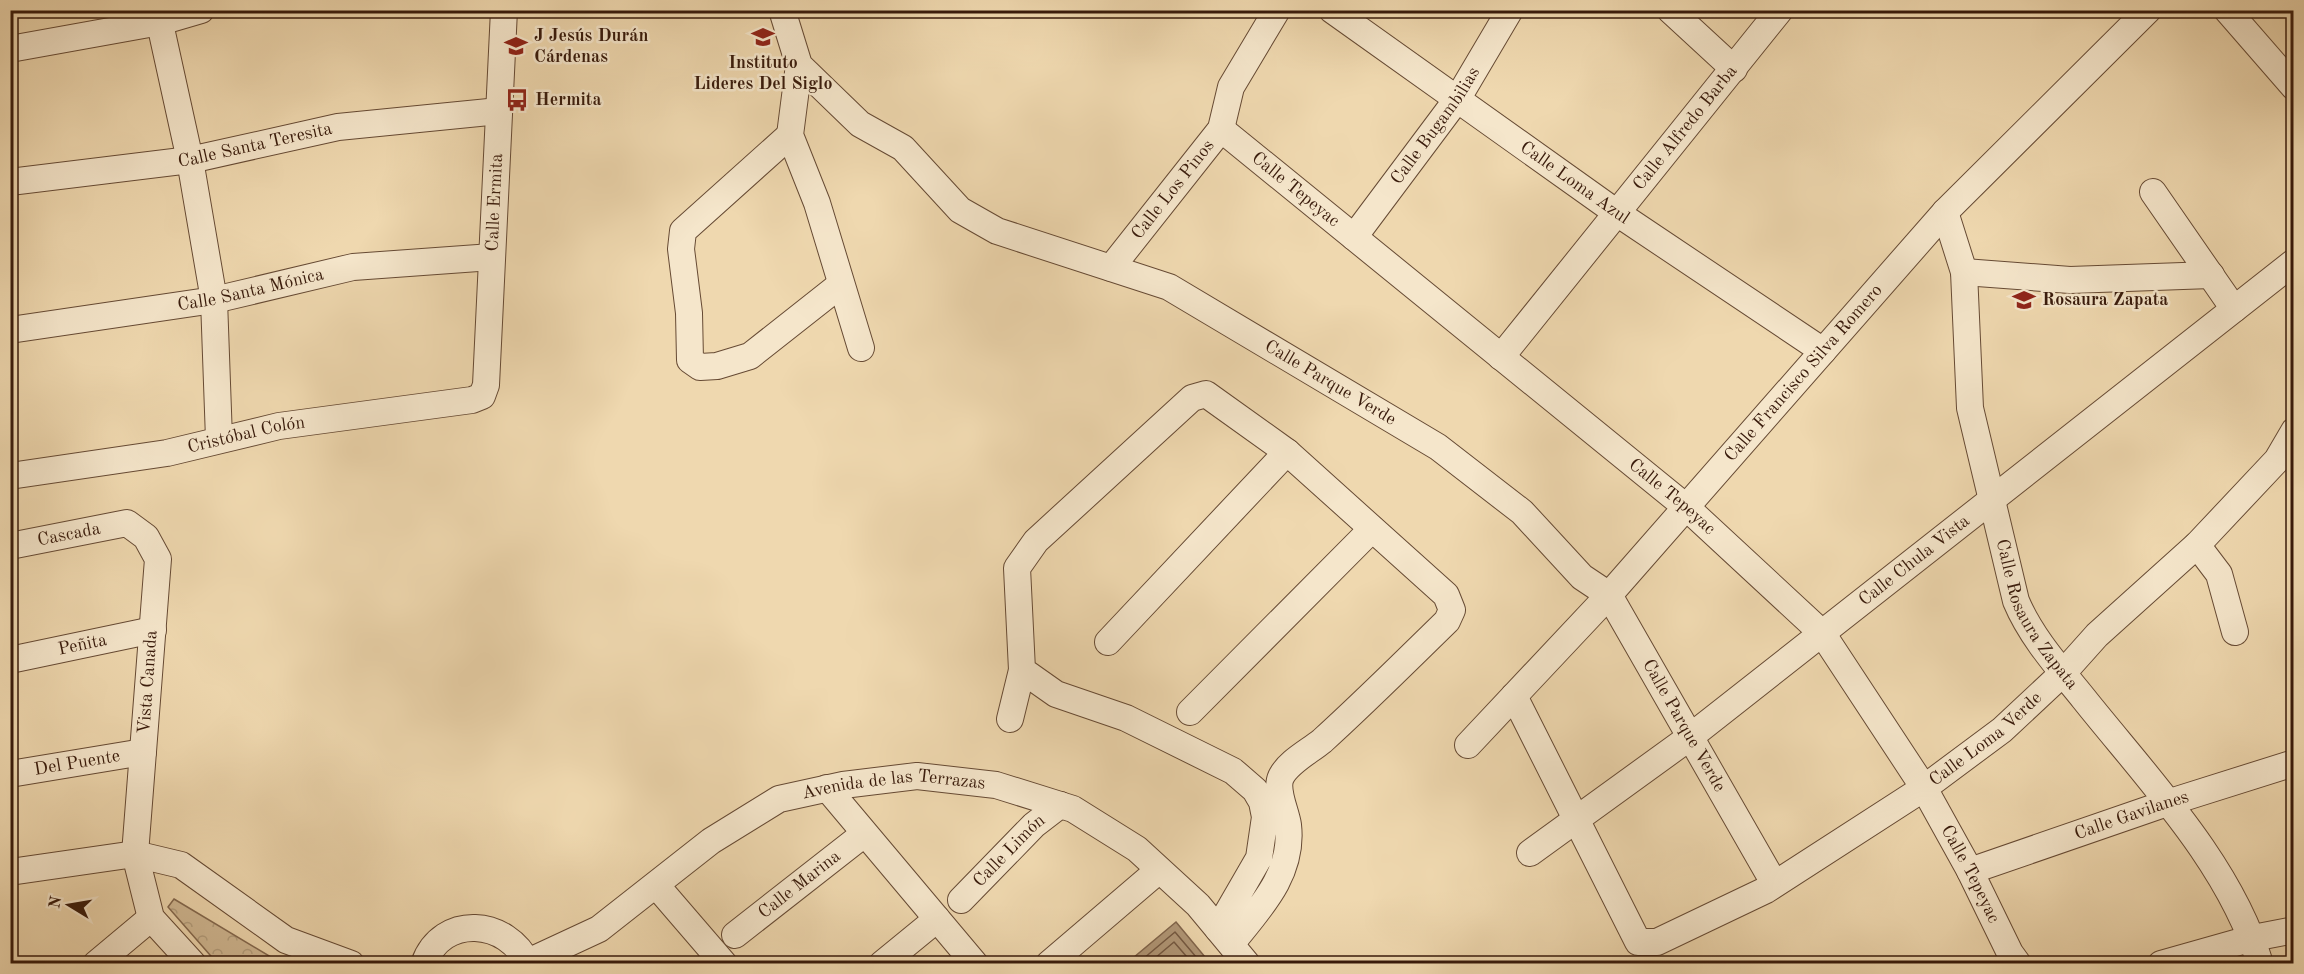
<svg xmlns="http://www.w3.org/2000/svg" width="2304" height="974" font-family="'Old Standard TT',serif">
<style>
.park{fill:url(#park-crowns);stroke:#84694f;stroke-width:1.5}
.water{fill:#b19777;stroke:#81654c;stroke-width:1.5}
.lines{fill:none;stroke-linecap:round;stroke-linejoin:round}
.shore{stroke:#745841;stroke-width:1.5}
.minor-casing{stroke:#664a34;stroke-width:28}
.minor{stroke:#f5e6cb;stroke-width:26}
.labels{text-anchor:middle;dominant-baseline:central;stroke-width:5;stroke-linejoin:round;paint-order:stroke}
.poi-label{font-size:18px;font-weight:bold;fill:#381a0b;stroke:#f5e6cb;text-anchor:start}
.street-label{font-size:18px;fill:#381a0b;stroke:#f5e6cb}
</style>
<defs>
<pattern id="park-crowns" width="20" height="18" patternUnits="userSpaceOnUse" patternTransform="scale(1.5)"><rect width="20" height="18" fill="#d0b893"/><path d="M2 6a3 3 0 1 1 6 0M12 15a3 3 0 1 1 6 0" fill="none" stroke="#b39e7d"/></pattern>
</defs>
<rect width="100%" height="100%" fill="#efd8af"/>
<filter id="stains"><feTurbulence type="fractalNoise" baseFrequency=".00333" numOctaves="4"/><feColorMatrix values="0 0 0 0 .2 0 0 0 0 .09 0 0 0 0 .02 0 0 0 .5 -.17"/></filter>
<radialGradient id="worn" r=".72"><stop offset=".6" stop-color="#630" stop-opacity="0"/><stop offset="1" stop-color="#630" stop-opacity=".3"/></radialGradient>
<path class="park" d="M174,899L281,963H217L168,907Z"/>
<path class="water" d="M1176,922L1210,963H1127Z"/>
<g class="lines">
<path class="shore" d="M1137,964L1175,932L1202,964
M1148,964L1174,942L1193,964"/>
<g class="minor-casing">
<g id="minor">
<path d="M157,10L190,160L214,300L219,439"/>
<path id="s1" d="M782,10L799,65L860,124L903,148L960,210L997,231L1169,287L1438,447L1522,512L1582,577L1609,595L1774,883"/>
<path id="s2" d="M1332,10L1617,213L1823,351"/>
<path d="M1670,10L1734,69"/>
<path d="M2227,10L2294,87"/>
<path d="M10,49L160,22L201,10"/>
<path d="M799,65L790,135L817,203L861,348"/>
<path id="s3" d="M1221,129L1686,507L1822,633L1924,788L1970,871L2010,953L2018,964"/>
<path d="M790,135L683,231L681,249L689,313L690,360L700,367L717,366L750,356L840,285"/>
<path id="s4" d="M10,182L190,160L338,127L499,111"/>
<path d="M2153,192L2234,309"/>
<path id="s5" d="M1945,212L1964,272L1970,408L2016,601C2031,637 2059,668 2084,699C2147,778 2231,865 2260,964"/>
<path id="s6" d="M1354,237L1458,98L1510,10"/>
<path id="s7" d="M1111,268L1221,129L1231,87L1277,10"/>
<path d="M1964,272L2070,280L2211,275"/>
<path id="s8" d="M10,330L214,300L353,267L492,257"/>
<path id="s9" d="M1501,357L1780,10"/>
<path id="s10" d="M10,476L167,453L279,426L472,400L482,396L486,385L504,10"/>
<path d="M2197,545L2219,574L2235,632"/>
<path id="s11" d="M10,546L127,523L146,537L158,559L135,854L151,918L193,964"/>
<path d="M1108,642L1287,452"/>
<path id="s12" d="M10,660L153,630"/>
<path id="s13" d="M1514,696L1638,942H1657L1766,890L1924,788L2002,730L2063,673L2097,635L2197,545L2277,460L2294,431"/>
<path d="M1190,712L1372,529"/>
<path d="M1010,719L1022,670"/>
<path id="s14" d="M1468,745L1609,595L1945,212L2148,10"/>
<path id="s15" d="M10,774L143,752"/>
<path d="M827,788L975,964"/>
<path id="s16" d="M1530,853L1690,737L2294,262"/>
<path id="s17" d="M1970,871L2167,803L2294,763"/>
<path d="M10,872L135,854L181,865L286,940L351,964"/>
<path d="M656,885L724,964"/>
<path id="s18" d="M961,900L1034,825L1060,805"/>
<path d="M1218,929L1259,858L1265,817L1262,802L1255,790L1233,771L1126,718L1056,694L1022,670L1017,568L1036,541L1192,398L1206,394L1287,452L1446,595L1452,610L1447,621C1406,661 1365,702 1322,741C1310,751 1288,762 1281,777C1275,790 1286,811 1288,825C1294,874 1259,909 1231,944"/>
<path id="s19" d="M735,935L864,834"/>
<path id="s20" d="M528,962L599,929L711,841L779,799L843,785L917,776L996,785L1073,809L1137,849L1198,905L1247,964"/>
<path d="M96,964L151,918"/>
<path d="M424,964C442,913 508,919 528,964"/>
<path d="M882,964L937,919"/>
<path d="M1049,964L1159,870"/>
<path d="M2161,964L2253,938L2294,930"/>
</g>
</g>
<use href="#minor" class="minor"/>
</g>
<defs>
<g id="university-bare" transform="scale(1.8)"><path d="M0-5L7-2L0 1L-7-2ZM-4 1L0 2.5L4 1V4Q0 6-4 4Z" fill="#8f2418" stroke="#f5e6cb" stroke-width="2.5" paint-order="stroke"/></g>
<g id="school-bare" transform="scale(1.8)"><path d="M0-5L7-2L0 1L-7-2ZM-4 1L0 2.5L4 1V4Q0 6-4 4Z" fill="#8f2418" stroke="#f5e6cb" stroke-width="2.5" paint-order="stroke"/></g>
<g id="bus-bare" transform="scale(1.8)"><path d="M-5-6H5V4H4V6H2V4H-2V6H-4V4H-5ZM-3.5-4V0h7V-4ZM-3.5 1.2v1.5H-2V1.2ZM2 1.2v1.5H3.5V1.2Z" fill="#8f2418" stroke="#f5e6cb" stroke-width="2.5" paint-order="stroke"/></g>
</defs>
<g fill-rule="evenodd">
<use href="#university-bare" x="763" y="37"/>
<use href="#school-bare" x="516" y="46"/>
<use href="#bus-bare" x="517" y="100"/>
<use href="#school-bare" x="2024" y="300"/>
</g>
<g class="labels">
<g class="poi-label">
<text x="534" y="36">J Jesús Durán<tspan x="534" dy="21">Cárdenas</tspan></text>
<text x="763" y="63" text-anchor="middle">Instituto<tspan x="763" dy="21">Lideres Del Siglo</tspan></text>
<text x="535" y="100">Hermita</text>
<text x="2042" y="300">Rosaura Zapata</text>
</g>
<g class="street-label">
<text stroke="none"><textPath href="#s6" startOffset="138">Calle Bugambilias</textPath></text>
<text stroke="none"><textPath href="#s9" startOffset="294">Calle Alfredo Barba</textPath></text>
<text stroke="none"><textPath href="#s4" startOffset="248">Calle Santa Teresita</textPath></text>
<text stroke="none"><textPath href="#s2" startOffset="298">Calle Loma Azul</textPath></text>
<text stroke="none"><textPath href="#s7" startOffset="100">Calle Los Pinos</textPath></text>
<text stroke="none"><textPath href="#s3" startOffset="96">Calle Tepeyac</textPath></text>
<text stroke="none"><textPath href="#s10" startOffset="674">Calle Ermita</textPath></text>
<text stroke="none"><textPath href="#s8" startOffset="244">Calle Santa Mónica</textPath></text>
<text stroke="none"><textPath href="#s14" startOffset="501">Calle Francisco Silva Romero</textPath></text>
<text stroke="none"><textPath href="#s1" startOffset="687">Calle Parque Verde</textPath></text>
<text stroke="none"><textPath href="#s10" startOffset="240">Cristóbal Colón</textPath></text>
<text stroke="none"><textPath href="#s3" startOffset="582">Calle Tepeyac</textPath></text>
<text stroke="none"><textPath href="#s11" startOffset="60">Cascada</textPath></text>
<text stroke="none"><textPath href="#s16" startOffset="483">Calle Chula Vista</textPath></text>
<text stroke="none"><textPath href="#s5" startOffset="418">Calle Rosaura Zapata</textPath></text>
<text stroke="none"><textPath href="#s12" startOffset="74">Peñita</textPath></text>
<text transform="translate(148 682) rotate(-86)">Vista Canada</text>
<text stroke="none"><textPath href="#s1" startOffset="1190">Calle Parque Verde</textPath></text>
<text stroke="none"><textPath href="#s13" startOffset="682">Calle Loma Verde</textPath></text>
<text stroke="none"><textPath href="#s15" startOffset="68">Del Puente</textPath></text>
<text stroke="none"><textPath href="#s20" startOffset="417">Avenida de las Terrazas</textPath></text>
<text stroke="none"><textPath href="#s17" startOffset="171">Calle Gavilanes</textPath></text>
<text stroke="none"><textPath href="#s18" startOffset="69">Calle Limón</textPath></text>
<text stroke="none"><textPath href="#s3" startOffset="1068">Calle Tepeyac</textPath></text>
<text stroke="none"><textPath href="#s19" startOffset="82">Calle Marina</textPath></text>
</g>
</g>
<rect width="2304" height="974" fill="none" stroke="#efd8af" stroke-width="36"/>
<rect x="12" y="12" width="2280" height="950" fill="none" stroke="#381a0b" stroke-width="3"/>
<rect x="18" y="18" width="2268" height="938" fill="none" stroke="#381a0b" stroke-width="1.5"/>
<g transform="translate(69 905) rotate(281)" stroke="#f5e6cb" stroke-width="4.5" paint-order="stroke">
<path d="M0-4.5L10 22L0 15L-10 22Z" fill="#381a0b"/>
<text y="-9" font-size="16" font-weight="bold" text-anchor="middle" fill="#381a0b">N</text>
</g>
<rect width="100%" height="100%" filter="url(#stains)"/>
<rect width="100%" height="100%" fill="url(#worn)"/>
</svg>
